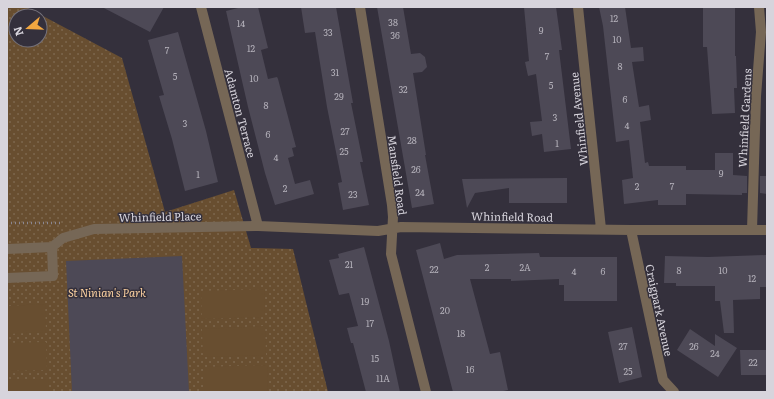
<svg xmlns="http://www.w3.org/2000/svg" width="774" height="399" font-family="Literata,serif">
<style>
.park{fill:url(#park-dots);fill-rule:evenodd}
.pitch{fill:#684e30}
.building{fill:#4d4956}
.lines{fill:none;stroke-linecap:round;stroke-linejoin:round}
.path{stroke:#8b8791;stroke-width:2.5;stroke-dasharray:1 3;stroke-linecap:butt}
.minor{stroke:#766756;stroke-width:10}
.labels{text-anchor:middle;dominant-baseline:central;stroke-width:3;stroke-linejoin:round;paint-order:stroke}
.number-label{font-size:9px;fill:#b4b1ba}
.street-label{font-size:11px;fill:#d7d4dc;stroke:#34303c}
.park-label{font-size:11px;font-style:italic;fill:#fcd1a0;stroke:#34303c}
</style>
<defs>
<pattern id="park-dots" width="8" height="8" patternUnits="userSpaceOnUse"><rect width="8" height="8" fill="#684e30"/><path d="M2 2h.1M6 6h.1" fill="none" stroke="#7d674d" stroke-width="1.8" stroke-linecap="round"/></pattern>
</defs>
<rect width="100%" height="100%" fill="#34303c"/>
<path class="park" d="M7,7H26L122,58L165,212L234,190L251,248L293,249L328,392H7ZM16,16H40V40H16Z"/>
<path class="pitch" d="M264,289L265,317L202,319L201,291Z
M45,304L46,332L7,334V306Z
M265,326L266,355L203,357L202,329Z
M46,342L47,370L7,371V343Z
M267,365L268,392H204V367Z
M48,379L49,392H7V380Z"/>
<path class="building" d="M102,7H164L150,32Z
M242,7H258L268,48L261,50L268,79L277,77L278,79L296,147L292,148L294,156L288,158L295,184L310,180L314,194L275,205L265,173L248,107L226,11Z
M301,7H336L353,103H351L363,162H360L369,205L343,210L338,183L342,182L327,107L315,32L305,33Z
M377,7H403L411,54L420,53L425,57L427,67L422,72L413,73L426,155H425L434,204L412,208Z
M524,7H556L562,50H559L571,149L544,152L542,134L532,136L530,122L542,121L536,74L528,76L525,62L529,61Z
M599,7H625L631,48L643,47L644,61L632,62L639,107L649,105L650,113L651,120L640,122L645,163L648,162L649,166H686V170H715V153H733V175L747,176V193H742V195L686,194V205H658V200L624,204L622,180L633,178L629,140L616,142L603,26Z
M703,7H735V56H736L737,88H734L735,113L712,114L707,47H703Z
M178,32L206,131L218,182L185,191L172,139L159,96L164,95L148,40Z
M760,176H767V194L760,193Z
M567,178V203H509V188L475,193L467,208L462,179Z
M440,243L444,259L457,255L539,253L540,257H617V301H564V285H559V279L511,281V279H470L490,354L500,352L508,390L499,392H453L416,250Z
M364,247L389,341L400,392H366L353,343H351L347,328L358,326L349,293L339,295L329,260L339,258L338,254Z
M766,255L767,287H760V299L733,300L734,333H724L720,301H715V286H676V283H664L665,256L708,257Z
M182,256L189,392H72L66,261Z
M632,327L642,377L619,383L608,332Z
M690,329L715,346V334L737,348L718,377L677,350Z
M740,350H767V375H741Z"/>
<g class="lines">
<path class="path" d="M7,223H62"/>
<path class="minor" d="M201,7L258,226
M360,7L392,205L393,217L391,254L426,392
M578,7L601,229
M631,230L663,380L674,392
M752,230L756,96L761,32L759,7
M52,247L63,238L94,229L258,226L378,231L401,227L631,230H767
M7,249L52,247L53,276L7,278"/>
</g>
<g class="labels">
<g class="number-label">
<text x="614" y="18">12</text>
<text x="393" y="22">38</text>
<text x="241" y="23">14</text>
<text x="541" y="30">9</text>
<text x="328" y="32">33</text>
<text x="395" y="35">36</text>
<text x="617" y="39">10</text>
<text x="251" y="48">12</text>
<text x="167" y="50">7</text>
<text x="547" y="56">7</text>
<text x="620" y="66">8</text>
<text x="335" y="72">31</text>
<text x="175" y="76">5</text>
<text x="254" y="78">10</text>
<text x="551" y="85">5</text>
<text x="403" y="89">32</text>
<text x="339" y="96">29</text>
<text x="625" y="99">6</text>
<text x="266" y="105">8</text>
<text x="555" y="117">3</text>
<text x="185" y="123">3</text>
<text x="627" y="125">4</text>
<text x="345" y="131">27</text>
<text x="268" y="134">6</text>
<text x="412" y="140">28</text>
<text x="557" y="143">1</text>
<text x="344" y="151">25</text>
<text x="276" y="157">4</text>
<text x="416" y="169">26</text>
<text x="721" y="173">9</text>
<text x="198" y="174">1</text>
<text x="637" y="186">2</text>
<text x="672" y="186">7</text>
<text x="285" y="188">2</text>
<text x="420" y="192">24</text>
<text x="353" y="194">23</text>
<text x="349" y="264">21</text>
<text x="487" y="267">2</text>
<text x="525" y="267">2A</text>
<text x="434" y="269">22</text>
<text x="679" y="270">8</text>
<text x="723" y="270">10</text>
<text x="574" y="271">4</text>
<text x="603" y="271">6</text>
<text x="752" y="278">12</text>
<text x="365" y="301">19</text>
<text x="445" y="310">20</text>
<text x="370" y="323">17</text>
<text x="461" y="333">18</text>
<text x="623" y="346">27</text>
<text x="694" y="346">26</text>
<text x="715" y="353">24</text>
<text x="375" y="358">15</text>
<text x="753" y="362">22</text>
<text x="470" y="369">16</text>
<text x="628" y="371">25</text>
<text x="383" y="378">11A</text>
</g>
<g class="street-label">
<text transform="translate(241 113) rotate(75)">Adamton Terrace</text>
<text transform="translate(744 118) rotate(-87)">Whinfield Gardens</text>
<text transform="translate(578 119) rotate(-96)">Whinfield Avenue</text>
<text transform="translate(398 175) rotate(82)">Mansfield Road</text>
<text transform="translate(160 216) rotate(-1)">Whinfield Place</text>
<text transform="translate(512 216) rotate(1)">Whinfield Road</text>
<text transform="translate(660 310) rotate(78)">Craigpark Avenue</text>
</g>
<g class="park-label">
<text x="107" y="292">St Ninian's Park</text>
</g>
</g>
<rect width="774" height="399" fill="none" stroke="#d7d4dc" stroke-width="16"/>
<g transform="translate(28 28) rotate(251)"><circle r="19" fill="#34303c" stroke="#75727c"/>
<path d="M0-3L7 15L0 10L-7 15Z" fill="#f1a640"/>
<text y="-6" font-size="11" font-weight="bold" text-anchor="middle" fill="#d7d4dc">N</text>
</g>
</svg>
